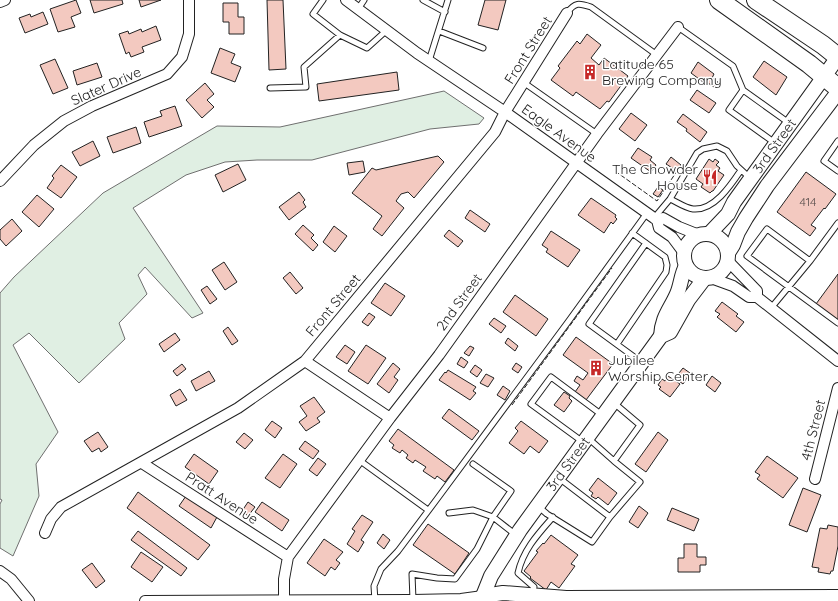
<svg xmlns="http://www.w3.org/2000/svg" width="838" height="601" font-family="Quicksand,sans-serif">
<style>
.green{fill:#e0efe3;stroke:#6f6f6f}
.building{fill:#f3c9c0;stroke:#222}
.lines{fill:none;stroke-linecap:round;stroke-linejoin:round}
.lane-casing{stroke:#222;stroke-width:7}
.street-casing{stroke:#222;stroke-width:12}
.secondary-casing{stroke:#222;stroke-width:16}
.highway-casing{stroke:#222;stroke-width:20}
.lane{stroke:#fff;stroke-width:5}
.street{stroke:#fff;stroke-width:10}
.secondary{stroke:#fff;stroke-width:14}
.highway{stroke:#fff;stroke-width:18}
.fence{stroke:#222;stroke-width:1;stroke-dasharray:5 2;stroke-linecap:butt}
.labels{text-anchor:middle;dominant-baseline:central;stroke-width:3;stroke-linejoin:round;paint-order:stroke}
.number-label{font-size:12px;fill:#564c4a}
.street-label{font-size:14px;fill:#222;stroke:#fff}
.poi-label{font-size:14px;fill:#222;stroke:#fff;text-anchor:start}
</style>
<rect width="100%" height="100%" fill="#fff"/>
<path class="green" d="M444,91L484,118L479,124L430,129L312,160H257L225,162L186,175L133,208L203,313L192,318L145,267L138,275L147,294L119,323L125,339L79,383L29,333L13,345L58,432L36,464L39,496L13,556L0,548V504L2,500L0,499V293L14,277L103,193L217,126L280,127Z"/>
<path class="building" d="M76,0L81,13L71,17L75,27L58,32L50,9Z
M90,0H122L123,4L94,13Z
M139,0H161L141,7Z
M267,0H283L286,69L269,70Z
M485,0H506L498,30L478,25Z
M223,3H238V17H244V34H229V22H223Z
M43,12L48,24L25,33L19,18L30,14L31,17Z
M156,26L161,40L142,47L144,52L131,57L129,52L126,54L119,34L128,31L129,34L141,29L142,32Z
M587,34L601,45L591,58L599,65L604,58L628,76L609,102L607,101L600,109L576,92L573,96L551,80L560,68L558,66L577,41L580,44Z
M220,48L235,54L231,63L241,67L235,82L211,73Z
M55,59L68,88L53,94L40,65Z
M764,61L787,77L776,95L753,77Z
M698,62L714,74L712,78L718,82L714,87L708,83L707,85L691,73Z
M97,63L102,77L77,85L73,71Z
M397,72L399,90L319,101L317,84Z
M205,83L214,94L207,100L214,107L202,118L186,100Z
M697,90L716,103L709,113L690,100Z
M175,106L182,126L149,137L144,122L162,116L160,111Z
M631,113L647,125L635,141L619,129Z
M683,114L707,132L700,142L686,131L687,129L677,122Z
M136,127L141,143L113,153L107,137Z
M93,141L100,156L80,166L72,152Z
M638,148L652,157L650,160L656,165L651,172L631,158Z
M438,156L444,162L414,198L408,192L401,194L396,201L404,208L382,236L373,229L382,216L352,193L372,168L376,170Z
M671,157L681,165L677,171L666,164Z
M709,159L713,162L715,159L719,162L716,165L720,168L718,171L724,175L713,191H712L710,193L701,187L703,184L696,179Z
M363,161L365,172L349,175L347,163Z
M238,164L246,180L223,192L215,175Z
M61,165L77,177L61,198L47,188L54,178L52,176Z
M806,172L836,194L825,209L824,208L811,225L816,228L810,236L777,212Z
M658,187L663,190L658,197L653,194Z
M299,192L305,200L303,202L306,207L289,220L279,207Z
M37,195L54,209L39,227L22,212Z
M591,198L616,215L615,217L617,219L613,224L611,222L604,233L578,215Z
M470,210L490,224L485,232L465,218Z
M12,219L22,231L6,246L0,239V230Z
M303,225L314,235L311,238L318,245L313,251L295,234Z
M334,226L347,236L335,252L323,242Z
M449,230L463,241L458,247L444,236Z
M551,231L580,250L568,267L546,252L548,249L542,245Z
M224,262L237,282L225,290L212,270Z
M290,272L303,288L296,294L283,278Z
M838,274V320L816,304Z
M385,283L405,296L391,316L371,303Z
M207,286L217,299L210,304L201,290Z
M515,295L548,319L536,336L503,312Z
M722,302L738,314L736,316L744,322L736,332L717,317L720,314L715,311Z
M369,313L375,317L368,326L362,322Z
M494,318L506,326L501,333L489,324Z
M228,327L238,341L232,345L223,331Z
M175,333L180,340L164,352L159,344Z
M576,337L613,364L586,400L575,392L580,385L574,381L577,376L583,380L588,373L563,355Z
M508,338L518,346L515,351L505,343Z
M345,345L355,352L347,364L336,357Z
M366,345L386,358L368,384L348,371Z
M470,346L474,348L469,356L464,353Z
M461,357L468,362L464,368L457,364Z
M393,363L400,369L394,377L398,380L389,393L377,384Z
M516,363L522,367L518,373L512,369Z
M182,364L186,369L177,376L173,371Z
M475,365L482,370L477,377L470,372Z
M683,368L690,373L683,384L675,378Z
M448,370L476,387L473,391L476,393L470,400L439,380L445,372L446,373Z
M209,371L215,381L196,391L191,381Z
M486,374L494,378L488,387L480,383Z
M668,376L680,384L670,397L659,389L661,387L658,385L662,379L665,381Z
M712,376L721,383L715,392L706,385Z
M503,386L510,391L505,400L497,395Z
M180,389L187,400L176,406L170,395Z
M564,392L570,396L569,398L572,401L564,412L554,405Z
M314,397L325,412L317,418L320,422L306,431L299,422L307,416L300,406Z
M449,409L479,431L472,440L442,418Z
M272,421L282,428L275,438L265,430Z
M521,421L548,441L539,453L530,446L524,454L509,443L518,431L515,428Z
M398,429L454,470L445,482L437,476L435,479L423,471L426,467L415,460L413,463L406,458L408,455L402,450L400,453L392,448L394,445L389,441Z
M98,432L108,447L101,452L99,448L92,452L84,441Z
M658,432L668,440L646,472L635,464Z
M244,433L253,440L245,449L236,442Z
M305,441L319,451L313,459L299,449Z
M194,454L218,471L209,484L185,467Z
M283,454L297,464L280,488L265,478Z
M767,456L798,478L783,498L757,479L760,475L755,472Z
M318,458L326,464L317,476L309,470Z
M598,478L617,493L608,505L598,497L596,499L591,496L593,493L589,490Z
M803,488L821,495L807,532L789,525Z
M138,492L210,545L198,560L127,508Z
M186,496L217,517L211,528L179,506Z
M248,502L255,507L248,516L242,511Z
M262,502L289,520L282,531L255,512Z
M639,506L648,513L638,528L629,522Z
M672,508L699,519L694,531L667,520Z
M362,515L373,522L361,540L364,542L358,552L347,544L355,531L352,529Z
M428,524L469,553L455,574L413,545Z
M828,525L838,527V546L833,571H831L830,574L818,572L819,568L812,567L820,528L827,529Z
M138,531L187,568L181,576L131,540Z
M383,534L390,540L384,549L377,543Z
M551,535L578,555L571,564L575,566L559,588L551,582L546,590L530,578L531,577L524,571L538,552L536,551L543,543L544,544Z
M324,539L343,552L336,560L340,563L335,570L331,567L325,576L307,563Z
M684,544H697V557H706V565H700V572H678V558H684Z
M141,552L163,567L152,582L131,567Z
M92,563L105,581L96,588L82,570Z"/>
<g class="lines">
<g class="lane-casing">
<path id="lane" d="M323,0L313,14L340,35L367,48L387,30
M423,0L445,12
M358,9L364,0
M567,13C575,2 579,3 591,7L657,55
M678,27L733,66L743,90L789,123
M439,31L483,48
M429,61L448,0
M523,82L597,134
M270,88L306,87L304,67L340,35
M743,90L729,110L775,143
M838,141L824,161L838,171
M670,199C677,202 685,208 693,209C714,211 731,185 741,170
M654,218L670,199L697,153L703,149L717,146L727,151L737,166L750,178
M838,223L810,261L767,229L747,256L838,323
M771,308L810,261
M617,344L666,272L667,265L665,257L632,233
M641,362L589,324L646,243
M588,438L614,461
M583,442L531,404L551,377L602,415
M359,460L428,510
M539,507L547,514L592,542L610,517L559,478
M449,513L473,510L493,517L516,535
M610,517L640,482L614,461L640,425L614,403
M532,594L534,587L518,573C523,550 538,534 553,517
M413,600L412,574L437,578L455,579L477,549L493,517L511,491L473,464
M375,601L374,586L381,569L398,551L437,499L568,322L647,213"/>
</g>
<g class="street-casing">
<path id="street" d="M346,0L417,53L505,112L654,218L657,220L659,228L672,237L684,253
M0,2L5,0
M0,181L34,145L64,121L92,106L167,74L182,57L189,34V0
M657,220L663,218L679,227L699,235
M728,261L757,291V297
M711,278L733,286L749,297H757L838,361
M305,361L390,418
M142,463L288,557
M815,479L838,388
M45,533L51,519L61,507L238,408L305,361L495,132L505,112L567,13
M0,571L11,579L29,601
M145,601L413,600L461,599L483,596
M284,601V579L288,557L390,418L439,355L597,134L678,27"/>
</g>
<g class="secondary-casing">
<g id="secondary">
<circle cx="706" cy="256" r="22"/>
<path id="s1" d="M709,234L728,214L734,202L838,57"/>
<path d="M728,253L733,245L738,232L746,218L767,186L838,92"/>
<path d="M661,336C662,317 670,310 677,294C681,285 681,275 686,266"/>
<path d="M483,596L503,593L566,598L838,597"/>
<path id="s2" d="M481,601L491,576L520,530L661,336L670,332L688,300L704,279"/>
</g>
</g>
<g class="highway-casing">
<path id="highway" d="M719,0L809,64L838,88
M756,0L823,45L838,57"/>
</g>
<use href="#lane" class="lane"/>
<use href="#street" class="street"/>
<use href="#secondary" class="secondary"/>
<use href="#highway" class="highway"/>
<path class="fence" d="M615,171L657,201L677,171
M512,405L612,268"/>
</g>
<defs>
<g id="building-bare" transform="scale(1.2)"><path d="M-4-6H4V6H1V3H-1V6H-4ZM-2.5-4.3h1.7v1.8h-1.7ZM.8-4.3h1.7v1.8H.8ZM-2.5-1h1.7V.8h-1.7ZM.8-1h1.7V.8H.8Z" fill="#c62828" stroke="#fff" stroke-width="2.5" paint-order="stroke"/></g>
<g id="restaurant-bare" transform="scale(1.2)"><path d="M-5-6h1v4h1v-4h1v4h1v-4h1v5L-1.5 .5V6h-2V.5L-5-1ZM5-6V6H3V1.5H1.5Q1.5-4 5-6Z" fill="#c62828" stroke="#fff" stroke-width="2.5" paint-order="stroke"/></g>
</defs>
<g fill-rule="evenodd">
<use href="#building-bare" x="590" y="72"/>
<use href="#restaurant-bare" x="710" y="177"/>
<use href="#building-bare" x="596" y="368"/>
</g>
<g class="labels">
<g class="number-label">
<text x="808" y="201">414</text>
</g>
<g class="street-label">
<text transform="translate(528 50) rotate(-58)">Front Street</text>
<text transform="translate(106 86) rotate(-24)">Slater Drive</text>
<text transform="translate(559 133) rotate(36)">Eagle Avenue</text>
<text stroke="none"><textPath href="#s1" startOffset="110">3rd Street</textPath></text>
<text transform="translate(459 302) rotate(-54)">2nd Street</text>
<text transform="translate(333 305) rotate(-50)">Front Street</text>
<text transform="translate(813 430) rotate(-76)">4th Street</text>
<text stroke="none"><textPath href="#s2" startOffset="163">3rd Street</textPath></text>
<text transform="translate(222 498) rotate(33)">Pratt Avenue</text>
</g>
<g class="poi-label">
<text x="602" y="64">Latitude 65<tspan x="602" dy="16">Brewing Company</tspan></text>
<text x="698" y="169" text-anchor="end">The Chowder<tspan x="698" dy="16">House</tspan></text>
<text x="608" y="360">Jubilee<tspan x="608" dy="16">Worship Center</tspan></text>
</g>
</g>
</svg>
